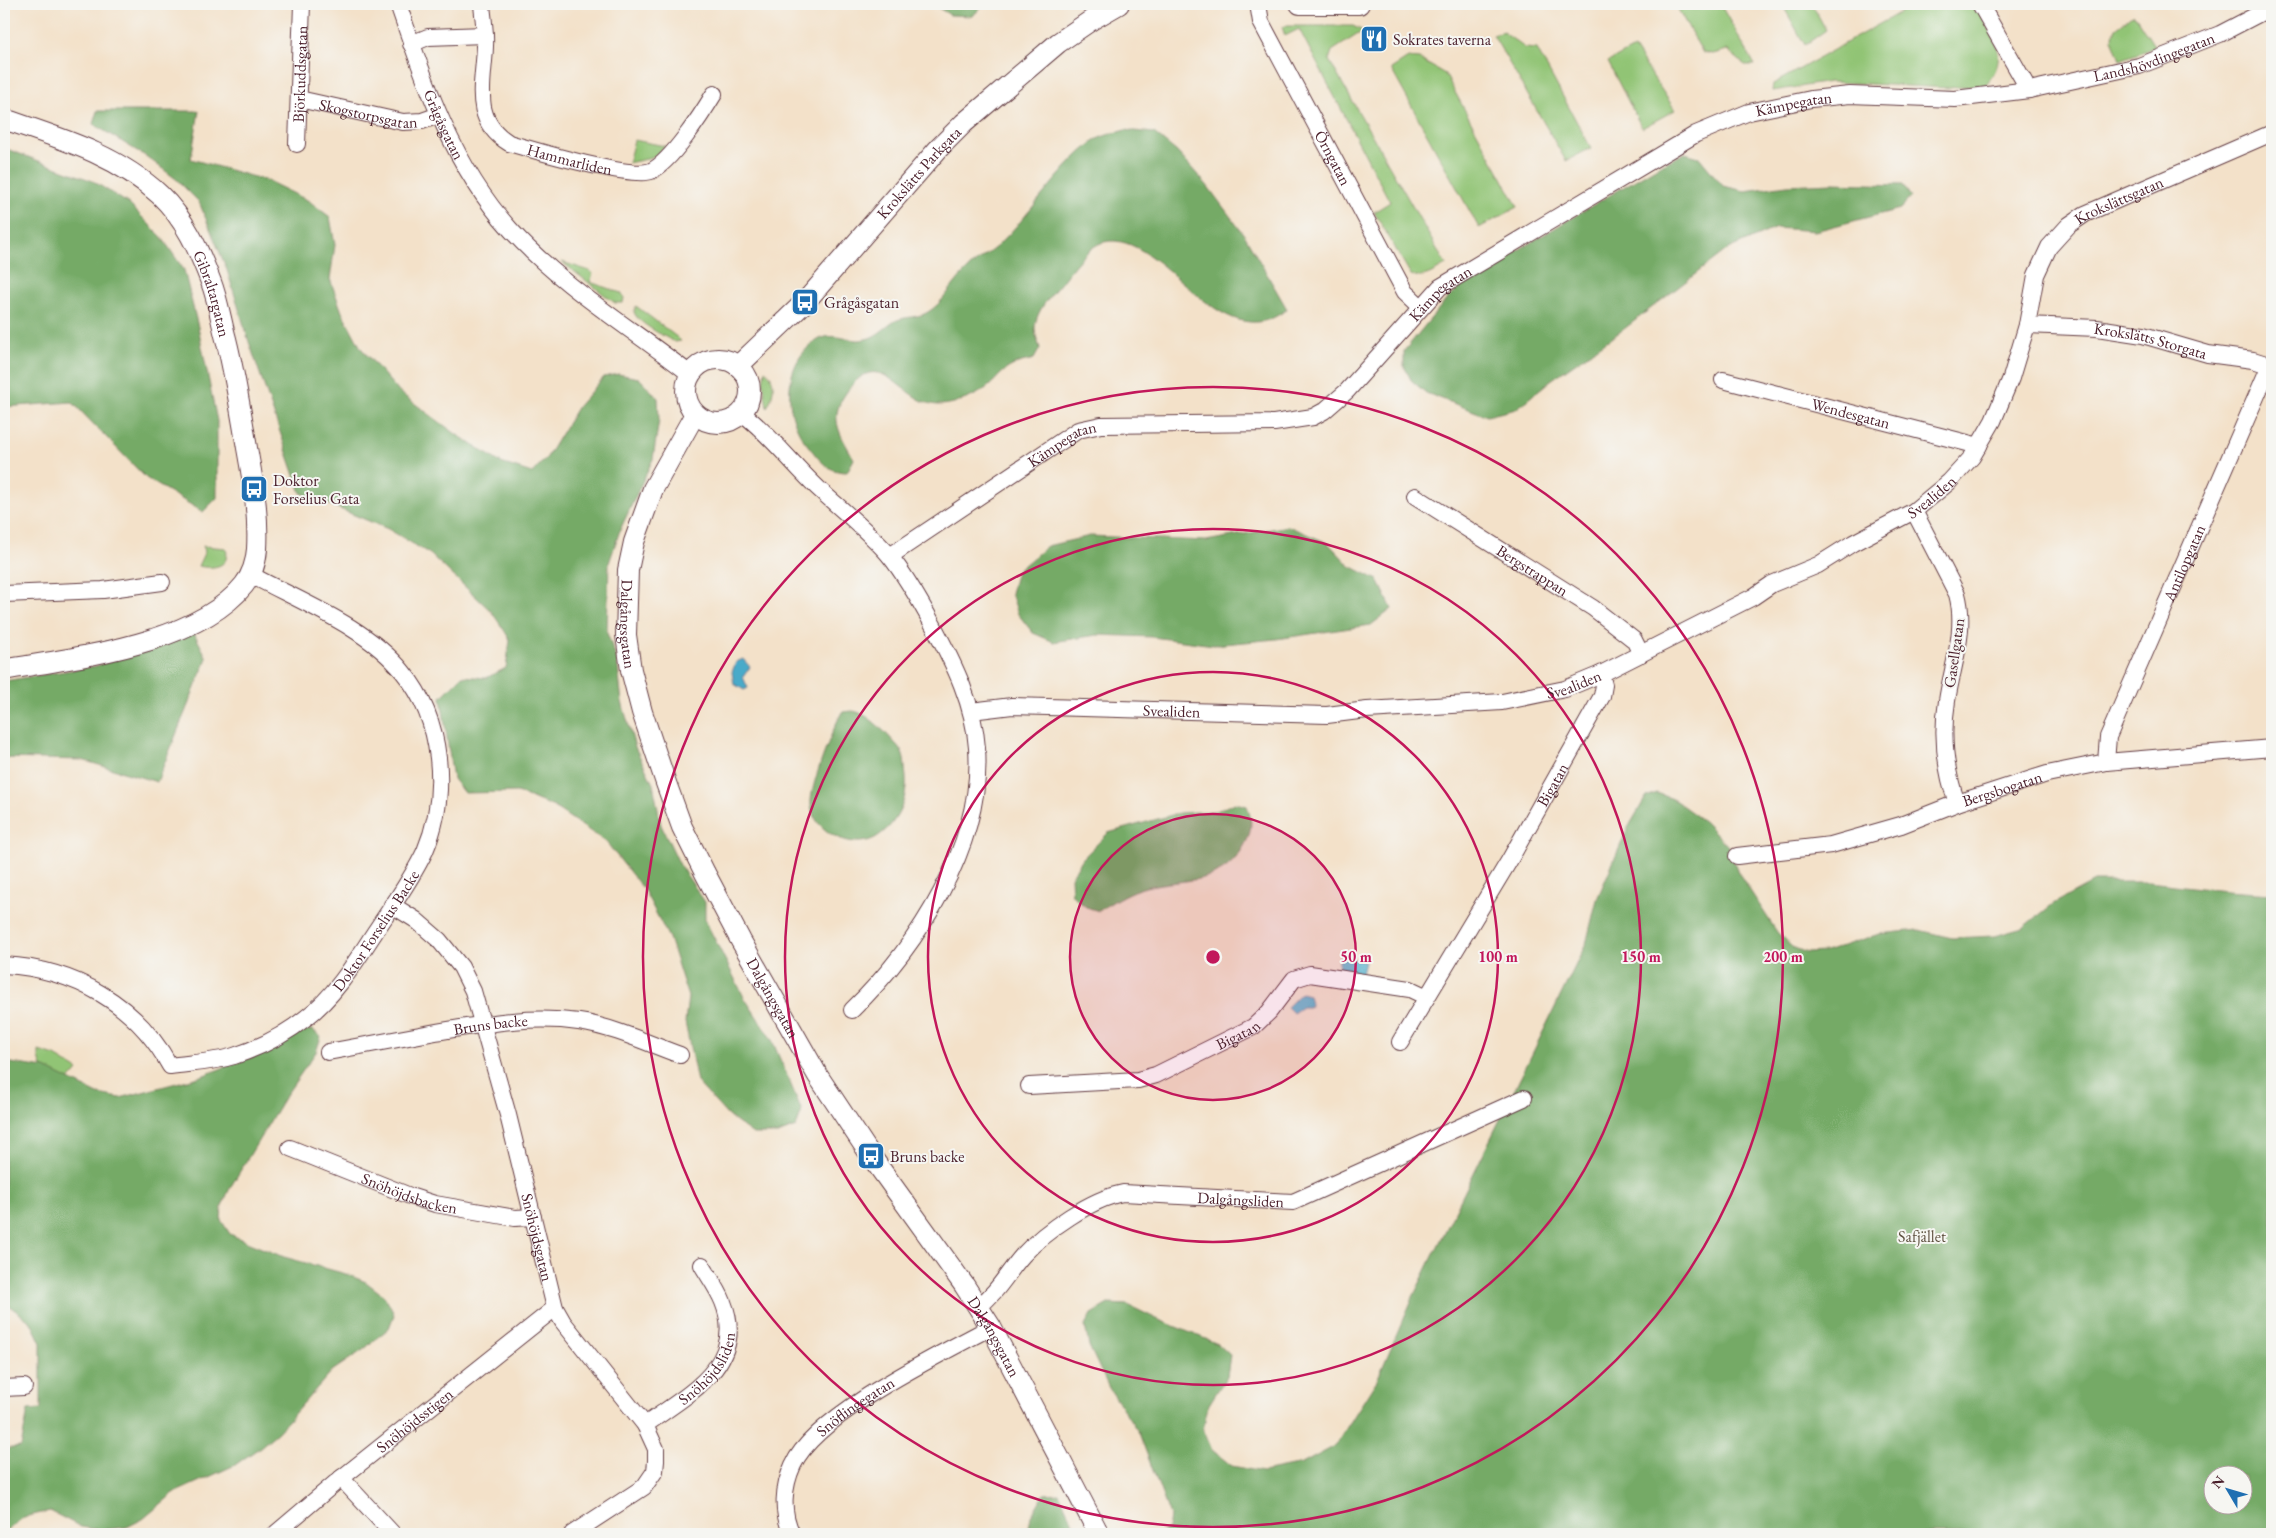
<svg xmlns="http://www.w3.org/2000/svg" width="2276" height="1538" font-family="'EB Garamond',serif">
<style>
.green{fill:#91c474;stroke:#6e7250}
.forest{fill:#74aa66;stroke:#5f6448;fill-rule:evenodd}
.water{fill:#4aaac9;stroke:#4a647a}
.lines{fill:none;stroke-linecap:round;stroke-linejoin:round}
.minor-casing{stroke:#633c43;stroke-width:18}
.tertiary-casing{stroke:#633c43;stroke-width:22}
.minor{stroke:#fff;stroke-width:16}
.tertiary{stroke:#fff;stroke-width:20}
.ring{fill:none;stroke:#c2185b;stroke-width:2.5}
.labels{text-anchor:middle;dominant-baseline:central;stroke-width:4;stroke-linejoin:round;paint-order:stroke}
.poi-label{font-size:16px;fill:#4a1f2b;stroke:#f6f6f2;text-anchor:start}
.street-label{font-size:16px;fill:#4a1f2b;stroke:#f6f6f2}
.park-label{font-size:16px;fill:#5f5141;stroke:#f6f6f2}
.centre{fill:#c2185b;stroke:#f6f6f2;stroke-width:2.5}
.ring-label{font-size:15px;text-anchor:middle;font-weight:bold;fill:#c2185b;stroke:#f6f6f2;stroke-width:4;stroke-linejoin:round;paint-order:stroke}
</style>
<rect width="100%" height="100%" fill="#f6f6f2"/>
<filter id="ink" filterUnits="userSpaceOnUse"><feTurbulence type="fractalNoise" baseFrequency=".02" numOctaves="2"/><feDisplacementMap in="SourceGraphic" scale="10" xChannelSelector="R" yChannelSelector="G"/><feConvolveMatrix kernelMatrix="1 2 1 2 8 2 1 2 1" color-interpolation-filters="sRGB"/></filter>
<filter id="wash" filterUnits="userSpaceOnUse"><feTurbulence type="fractalNoise" baseFrequency=".0096" numOctaves="4" result="noise"/><feDisplacementMap in="SourceGraphic" scale="20" xChannelSelector="R" yChannelSelector="G"/><feGaussianBlur stdDeviation="1.12" result="paint"/><feColorMatrix in="noise" values="0 0 0 0 0 0 0 0 0 0 0 0 0 0 0 0 0 1.4 0 .05"/><feComposite in="paint" operator="in"/></filter>
<g filter="url(#wash)">
<rect width="100%" height="100%" fill="#f3e1c9"/>
<path class="green" d="M1675,4H1720L1755,65H1745L1727,50L1713,54L1703,53Z
M1782,4H1812L1826,30L1805,45Z
M1915,4H1974C1991,32 2013,56 1985,85L1949,88L1830,82L1772,91L1773,84Z
M2134,14L2155,47L2120,60L2112,39L2116,28Z
M1286,26H1353L1363,31L1332,51L1329,60L1446,265C1435,271 1423,280 1411,275L1374,212L1390,202L1299,29L1285,36L1282,27Z
M1503,32L1525,48L1537,49L1591,148L1566,161L1493,35Z
M1634,48L1675,110L1642,128L1608,62Z
M1408,58L1419,59L1445,74L1518,207L1479,228L1391,69Z
M634,140L665,146L652,158L628,163Z
M562,262L590,271L593,274L590,282L621,293L624,298L623,303H615Z
M636,306L678,338L681,341L675,342C665,337 634,321 634,311Z
M765,370C777,379 774,396 767,407L763,382Z
M203,546L226,548C231,568 212,569 198,566L205,551Z
M39,1051L55,1056L78,1070L65,1085L45,1076L39,1058Z"/>
<path class="forest" d="M932,4H986L972,16L950,15Z
M97,111H199L191,159L268,181L309,201L330,217L335,245L330,279L342,312L361,348L399,392L456,434L501,463L532,473L547,457L578,406L604,377L618,374L639,378L658,398L659,420L653,459L620,530L609,563L607,633L617,660L622,702L635,747L653,784L661,825L681,867L705,902V920L744,997L772,1040L802,1111L796,1127L778,1134H753L728,1116L697,1082L685,1022L688,997L669,938L644,890L606,842L554,807L517,792L464,793L453,779L441,697L462,676L486,678L506,668L510,640L504,630L491,611L430,554L388,529L301,493L249,342L227,270L199,202L176,179L147,157L93,124Z
M1125,130L1154,133L1177,152L1206,184L1245,236L1287,309C1220,364 1162,228 1104,242C1088,246 1070,271 1060,284C1050,296 1035,312 1035,329C1035,335 1038,342 1040,348L1034,359C1027,361 1018,362 1012,366C1003,370 996,380 989,386C977,396 955,405 939,405C899,404 881,339 844,396C828,420 842,437 854,459L847,472C826,472 819,459 806,443C783,414 782,361 818,340C830,332 846,340 859,340C876,339 882,329 895,321C905,316 919,318 928,312C943,303 951,286 964,273C973,263 985,256 996,247C1031,215 1056,171 1093,142C1101,135 1116,133 1125,130Z
M4,148L93,181L129,204L161,236L184,270L198,327L217,421V498L203,512L146,478L72,402L4,407Z
M1685,153L1699,157L1723,186L1745,191L1787,185L1832,183L1903,185L1911,197L1900,209L1815,231L1776,228L1728,249L1624,329L1551,380L1516,409L1487,416L1426,393L1411,380L1404,366V351L1446,300L1468,280L1657,167Z
M1288,526L1328,543L1350,566L1378,580L1392,609L1371,625L1276,639L1214,645L1152,637L1097,635L1054,642L1033,633L1018,614L1011,593L1017,571L1047,546L1090,536L1206,541Z
M194,633L207,658L157,782L82,760L4,758V681L96,666Z
M842,712C846,712 853,710 857,712C869,715 887,734 895,743C906,754 904,762 906,777C908,801 896,826 875,838C851,851 813,831 811,805C809,788 833,728 842,712Z
M1657,793L1673,799L1705,822L1728,846L1738,872L1777,932L1792,947L1807,953L1825,952L1879,934L1919,930L1952,938L1994,936L2023,928L2053,904L2094,882H2149L2226,891L2272,894V1534H1159L1168,1529L1170,1516L1139,1433L1109,1388L1089,1346L1085,1326L1091,1314L1108,1304L1128,1305L1159,1320L1218,1344L1230,1355L1227,1376L1208,1406L1203,1429L1212,1450L1232,1466L1263,1472L1302,1464L1335,1446L1377,1380L1413,1297L1586,944L1597,899L1628,828L1646,797ZM2214,1476H2244V1506H2214Z
M1235,803L1247,806C1253,822 1252,832 1244,846C1220,890 1179,876 1139,889C1124,894 1112,902 1099,911L1086,907L1072,895L1071,877L1083,858L1108,833L1179,813L1216,811Z
M306,1030H313L321,1037L316,1052L284,1098L230,1188L222,1206L221,1220L230,1234L249,1243L284,1257L346,1274L366,1282L383,1295L391,1307L394,1315L389,1328L363,1350L332,1371L278,1432L259,1448L235,1465L174,1493L143,1519L127,1527L100,1530L81,1527L50,1511L24,1517L4,1533V1449L21,1447L28,1410L41,1409V1343L31,1322L4,1302V1062L45,1068L98,1094L120,1098L199,1077L261,1053Z
M1059,1493L1078,1534H1028L1031,1516L1044,1494Z"/>
<path class="water" d="M743,659L750,667L743,677L748,688L744,690L734,684L732,672L736,662Z
M1340,956L1365,962L1362,974L1338,968Z
M1301,993L1309,995L1311,1004L1309,1007H1302L1293,1013L1287,1007Z"/>
</g>
<g filter="url(#ink)">
<g class="lines">
<g class="minor-casing">
<g id="minor">
<path id="s1" d="M398,4C425,83 453,166 510,229C562,287 630,327 690,374"/>
<path id="s2" d="M482,4C483,18 486,32 485,46C484,83 470,119 509,143C533,150 631,179 651,171C671,162 702,114 714,94"/>
<path id="s3" d="M1258,4L1261,22L1405,292L1421,307"/>
<path d="M1980,4L2029,90"/>
<path d="M411,44L428,37L485,35"/>
<path id="s4" d="M299,99L403,122L422,121L439,115"/>
<path id="s5" d="M297,144L302,4"/>
<path id="s6" d="M2027,325L2097,328L2143,335L2208,354L2253,360L2272,366"/>
<path id="s7" d="M1723,380L1979,446"/>
<path d="M742,413C771,435 793,465 820,490C843,511 868,531 889,555C906,576 920,601 933,625C954,664 974,704 977,748C984,844 917,947 852,1010"/>
<path id="s8" d="M1415,496L1593,608L1634,640L1641,654"/>
<path d="M1914,511L1957,594C1967,630 1952,666 1947,701C1941,737 1945,769 1957,803"/>
<path id="s9" d="M890,556L1078,430L1101,425L1274,423L1313,417L1324,411L1347,391L1440,287L1696,134L1749,112L1811,99L1850,95L1955,99L2029,90L2139,66L2220,34L2272,7"/>
<path d="M4,594L103,590L162,582"/>
<path id="s10" d="M971,711L1012,706L1327,715L1367,710L1502,702L1565,689L1601,674L1753,597L1772,584L1818,565L1853,543L1914,511L1949,482L1972,457L1993,421L2011,378L2027,325L2036,275L2049,247L2069,225L2085,214L2272,133"/>
<path id="s11" d="M2106,762L2108,737L2270,365"/>
<path id="s12" d="M1737,856L1831,845L1901,825L1957,803L2047,774L2106,762L2272,748"/>
<path id="s13" d="M392,905L416,920L439,940L461,967L473,991L508,1115L555,1308L563,1322L645,1425L656,1449V1461L655,1471L644,1487L572,1534"/>
<path id="s14" d="M4,965C75,969 136,1004 170,1066C191,1063 214,1062 234,1056C259,1048 286,1034 307,1017C335,996 356,961 375,932C392,906 412,879 425,851C449,794 443,720 403,672C367,627 301,602 251,575"/>
<path id="s15" d="M1400,1042L1509,861L1602,696L1604,685L1601,674"/>
<path id="s16" d="M328,1052C364,1045 400,1039 436,1032C484,1024 531,1015 579,1022C613,1027 647,1043 680,1055"/>
<path id="s17" d="M1029,1086L1138,1080L1156,1075L1253,1027L1269,1012L1294,979L1310,974L1410,989L1427,997"/>
<path id="s18" d="M290,1148L410,1196L435,1204L515,1218L533,1217"/>
<path id="s19" d="M978,1307C998,1292 1007,1273 1023,1255C1045,1231 1091,1199 1123,1193L1293,1202L1524,1098"/>
<path d="M4,1388L24,1387"/>
<path id="s20" d="M645,1425C687,1395 748,1364 723,1302C718,1289 709,1277 702,1265"/>
<path d="M341,1478L393,1534"/>
<path id="s21" d="M275,1534L334,1484L555,1308"/>
<path id="s22" d="M792,1534C781,1512 783,1487 793,1465C816,1414 941,1354 991,1327"/>
</g>
</g>
<g class="tertiary-casing">
<g id="tertiary">
<path d="M1300,4H1359"/>
<path id="s23" d="M4,119C59,138 116,154 160,195C185,219 199,250 211,282C218,300 221,321 226,339C235,375 241,412 247,448C253,481 259,515 257,549C256,562 252,575 244,585C196,645 75,657 4,670"/>
<circle cx="718" cy="391" r="32"/>
<path id="s24" d="M738,366L805,302L939,148L964,123L1058,43L1093,19L1119,4"/>
<path id="s25" d="M695,414L653,489L634,542L628,570L626,635L631,670L642,712L666,783L682,827L705,873L741,941L818,1076L871,1156L964,1285L991,1327L1099,1534"/>
</g>
</g>
<use href="#minor" class="minor"/>
<use href="#tertiary" class="tertiary"/>
</g>
</g>
<circle cx="1213" cy="957" r="143" fill="#c2185b" fill-opacity=".12"/>
<g class="ring">
<circle cx="1213" cy="957" r="143"/>
<circle cx="1213" cy="957" r="285"/>
<circle cx="1213" cy="957" r="428"/>
<circle cx="1213" cy="957" r="570"/>
</g>
<defs>
<g id="restaurant-square" transform="scale(1.4375)"><rect x="-9" y="-9" width="18" height="18" rx="4" fill="#1f6fb2" stroke="#f6f6f2"/><path d="M-5-6h1v4h1v-4h1v4h1v-4h1v5L-1.5 .5V6h-2V.5L-5-1ZM5-6V6H3V1.5H1.5Q1.5-4 5-6Z" fill="#fff"/></g>
<g id="bus-square" transform="scale(1.4375)"><rect x="-9" y="-9" width="18" height="18" rx="4" fill="#1f6fb2" stroke="#f6f6f2"/><path d="M-5-6H5V4H4V6H2V4H-2V6H-4V4H-5ZM-3.5-4V0h7V-4ZM-3.5 1.2v1.5H-2V1.2ZM2 1.2v1.5H3.5V1.2Z" fill="#fff"/></g>
</defs>
<g fill-rule="evenodd">
<use href="#restaurant-square" x="1374" y="39"/>
<use href="#bus-square" x="805" y="302"/>
<use href="#bus-square" x="254" y="489"/>
<use href="#bus-square" x="871" y="1156"/>
</g>
<g class="labels">
<g class="poi-label">
<text x="1393" y="39">Sokrates taverna</text>
<text x="824" y="302">Grågåsgatan</text>
<text x="273" y="480">Doktor<tspan x="273" dy="18">Forselius Gata</tspan></text>
<text x="890" y="1156">Bruns backe</text>
</g>
<g class="street-label">
<text stroke="none"><textPath href="#s9" startOffset="1412">Landshövdingegatan</textPath></text>
<text stroke="none"><textPath href="#s5" startOffset="70">Björkuddsgatan</textPath></text>
<text stroke="none"><textPath href="#s9" startOffset="1046">Kämpegatan</textPath></text>
<text stroke="none"><textPath href="#s4" startOffset="71">Skogstorpsgatan</textPath></text>
<text stroke="none"><textPath href="#s1" startOffset="129">Grågåsgatan</textPath></text>
<text stroke="none"><textPath href="#s2" startOffset="212">Hammarliden</textPath></text>
<text stroke="none"><textPath href="#s3" startOffset="172">Örngatan</textPath></text>
<text stroke="none"><textPath href="#s24" startOffset="265">Krokslätts Parkgata</textPath></text>
<text stroke="none"><textPath href="#s10" startOffset="1379">Krokslättsgatan</textPath></text>
<text stroke="none"><textPath href="#s23" startOffset="288">Gibraltargatan</textPath></text>
<text stroke="none"><textPath href="#s9" startOffset="641">Kämpegatan</textPath></text>
<text stroke="none"><textPath href="#s6" startOffset="125">Krokslätts Storgata</textPath></text>
<text stroke="none"><textPath href="#s7" startOffset="132">Wendesgatan</textPath></text>
<text stroke="none"><textPath href="#s9" startOffset="206">Kämpegatan</textPath></text>
<text stroke="none"><textPath href="#s10" startOffset="1011">Svealiden</textPath></text>
<text stroke="none"><textPath href="#s11" startOffset="215">Antilopgatan</textPath></text>
<text stroke="none"><textPath href="#s8" startOffset="139">Bergstrappan</textPath></text>
<text stroke="none"><textPath href="#s25" startOffset="225">Dalgångsgatan</textPath></text>
<text transform="translate(1954 653) rotate(-82)">Gasellgatan</text>
<text stroke="none"><textPath href="#s10" startOffset="606">Svealiden</textPath></text>
<text stroke="none"><textPath href="#s10" startOffset="201">Svealiden</textPath></text>
<text stroke="none"><textPath href="#s15" startOffset="299">Bigatan</textPath></text>
<text stroke="none"><textPath href="#s12" startOffset="275">Bergsbogatan</textPath></text>
<text stroke="none"><textPath href="#s14" startOffset="462">Doktor Forselius Backe</textPath></text>
<text stroke="none"><textPath href="#s25" startOffset="630">Dalgångsgatan</textPath></text>
<text stroke="none"><textPath href="#s16" startOffset="165">Bruns backe</textPath></text>
<text stroke="none"><textPath href="#s17" startOffset="219">Bigatan</textPath></text>
<text stroke="none"><textPath href="#s18" startOffset="128">Snöhöjdsbacken</textPath></text>
<text stroke="none"><textPath href="#s19" startOffset="306">Dalgångsliden</textPath></text>
<text stroke="none"><textPath href="#s13" startOffset="375">Snöhöjdsgatan</textPath></text>
<text stroke="none"><textPath href="#s25" startOffset="1035">Dalgångsgatan</textPath></text>
<text stroke="none"><textPath href="#s20" startOffset="86">Snöhöjdsliden</textPath></text>
<text stroke="none"><textPath href="#s22" startOffset="158">Snöflingegatan</textPath></text>
<text stroke="none"><textPath href="#s21" startOffset="180">Snöhöjdsstigen</textPath></text>
</g>
<g class="park-label">
<text x="1922" y="1236">Safjället</text>
</g>
</g>
<circle cx="1213" cy="957" r="8" class="centre"/>
<g class="ring-label">
<text x="1356" y="962">50 m</text>
<text x="1498" y="962">100 m</text>
<text x="1641" y="962">150 m</text>
<text x="1783" y="962">200 m</text>
</g>
<rect width="2276" height="1538" fill="none" stroke="#f6f6f2" stroke-width="20"/>
<g transform="translate(2228 1490) rotate(308)"><circle r="24" fill="#f6f6f2" stroke="#b1a0a2"/>
<path d="M0-4L9 19L0 12L-9 19Z" fill="#1f6fb2"/>
<text y="-8" font-size="14" font-weight="bold" text-anchor="middle" fill="#4a1f2b">N</text>
</g>
</svg>
